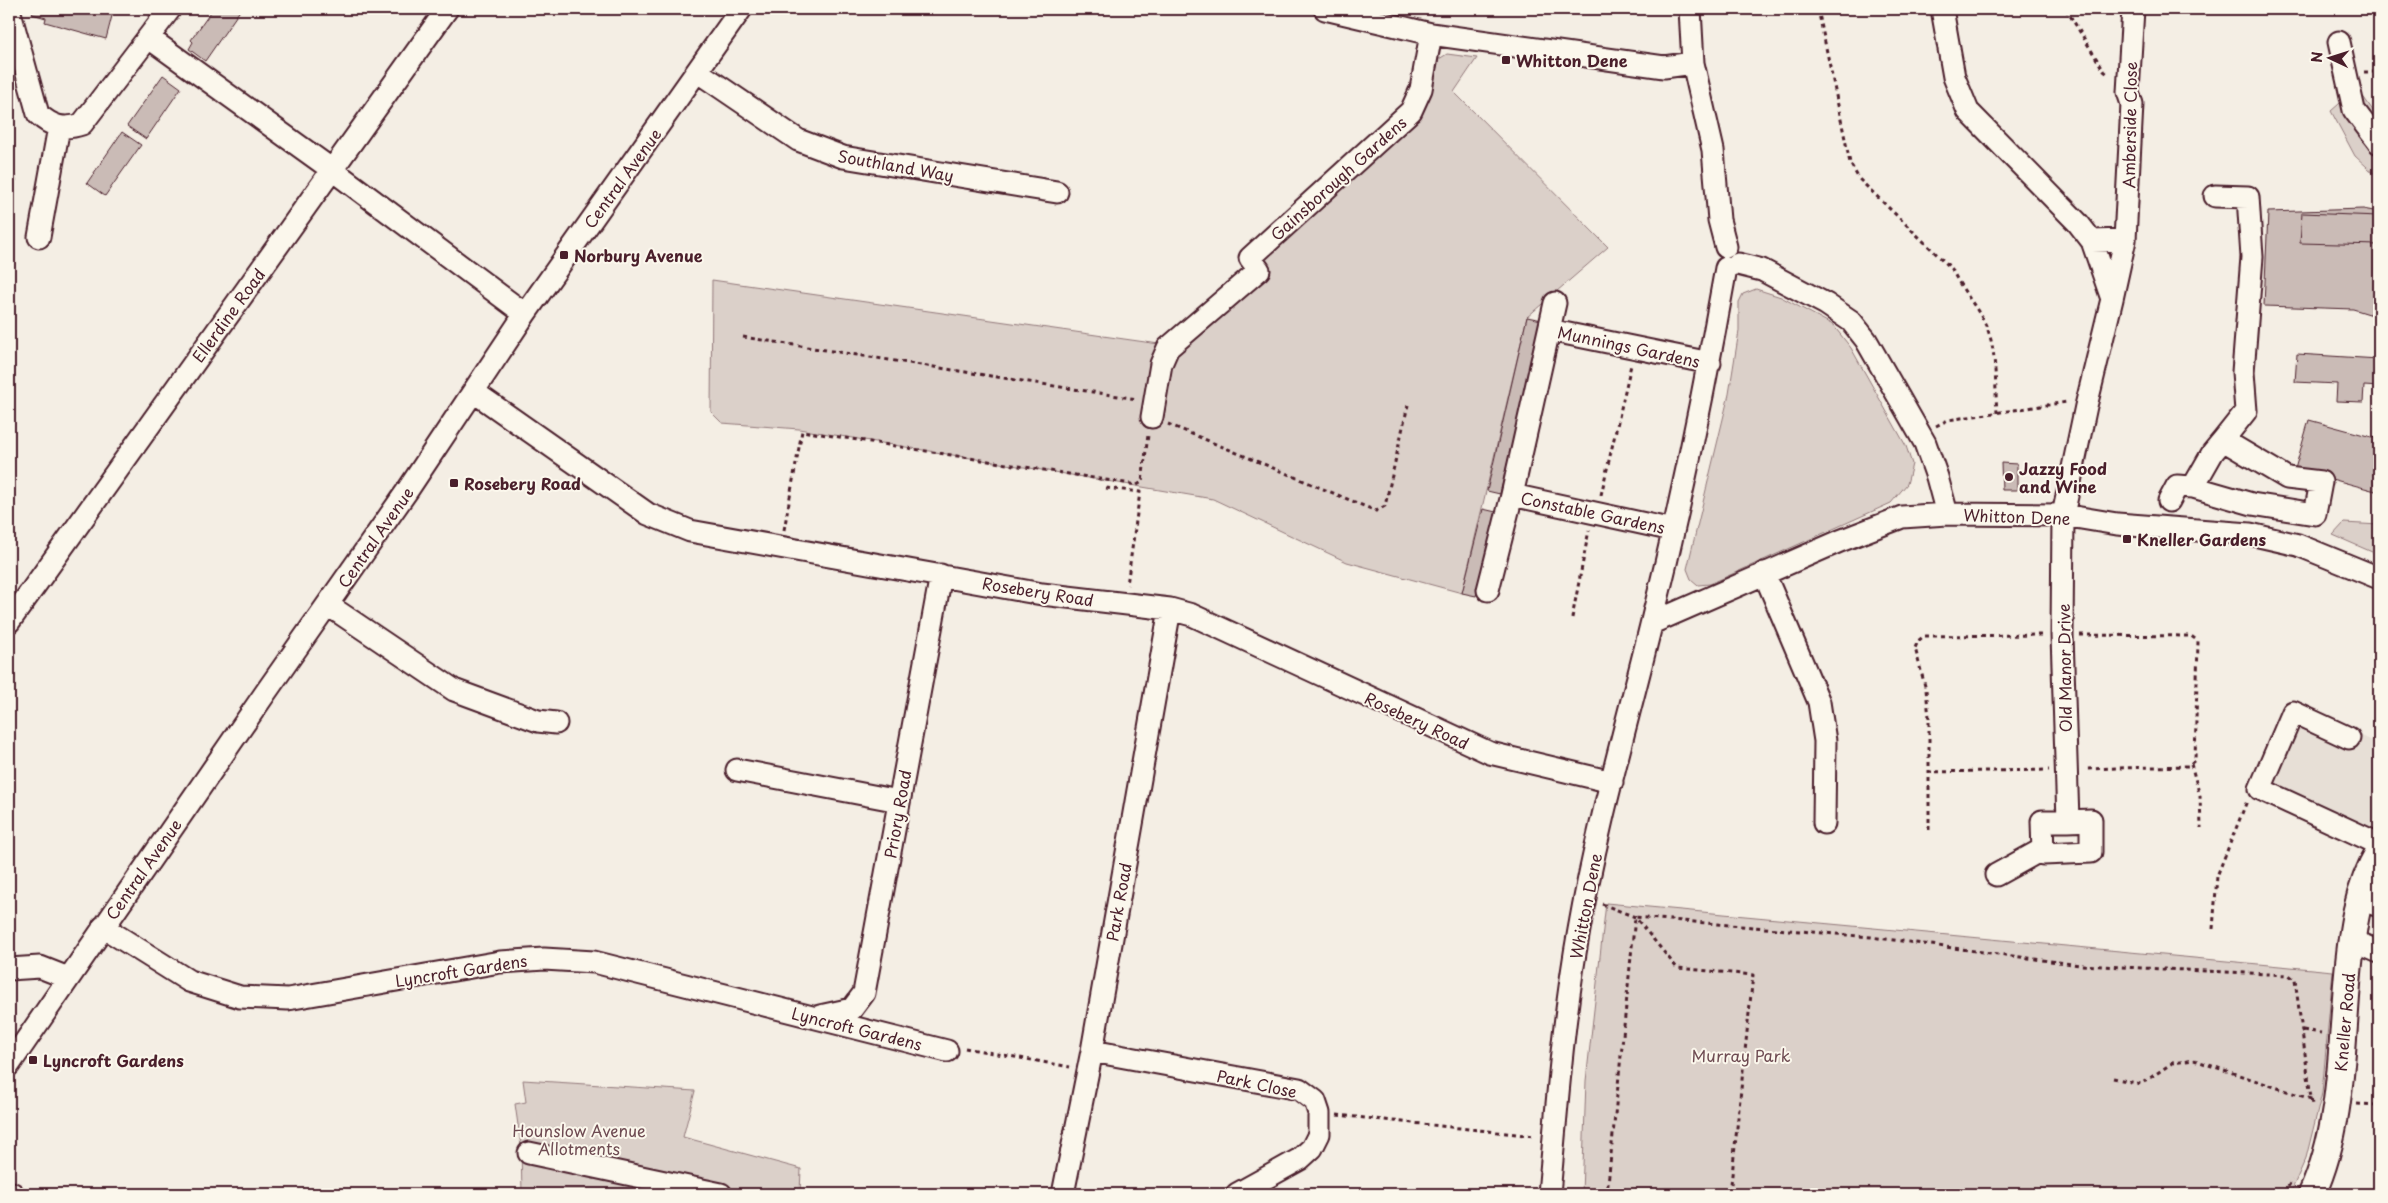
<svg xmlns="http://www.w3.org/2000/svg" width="2388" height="1203" font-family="'Playpen Sans',sans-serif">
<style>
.built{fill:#e7dfd6}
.green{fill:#dbd0c9;stroke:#92787a}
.building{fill:#cabbb6;stroke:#4a1f2b}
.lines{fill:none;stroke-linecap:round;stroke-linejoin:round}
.minor-casing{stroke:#4a1f2b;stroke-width:25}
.major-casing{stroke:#4a1f2b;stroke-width:30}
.path{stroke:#4a1f2b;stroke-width:3;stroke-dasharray:4 4;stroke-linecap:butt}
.minor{stroke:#fbf7ec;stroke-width:21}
.major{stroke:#fbf7ec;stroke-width:26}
.poi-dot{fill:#4a1f2b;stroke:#fbf7ec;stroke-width:2}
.labels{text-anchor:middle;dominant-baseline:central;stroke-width:4;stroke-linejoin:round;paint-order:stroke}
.poi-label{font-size:16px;font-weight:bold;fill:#4a1f2b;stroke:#fbf7ec;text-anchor:start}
.street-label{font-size:16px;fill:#4a1f2b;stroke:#fbf7ec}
.park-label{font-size:16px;fill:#6e4b52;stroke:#fbf7ec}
</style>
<rect width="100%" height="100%" fill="#f4eee4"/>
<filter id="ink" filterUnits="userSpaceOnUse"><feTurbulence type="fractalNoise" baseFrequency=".02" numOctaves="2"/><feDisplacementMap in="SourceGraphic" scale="10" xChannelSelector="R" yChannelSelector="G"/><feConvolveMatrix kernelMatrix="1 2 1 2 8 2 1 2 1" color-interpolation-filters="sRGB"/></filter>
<g filter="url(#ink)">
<path class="built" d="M2289,704L2373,741L2379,717V814L2362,841L2252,789Z"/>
<path class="green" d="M1447,54L1477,58L1454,92L1608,247L1527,317L1462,593L1347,562L1213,499L799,429L722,423L711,412L712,280L1159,344L1167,362L1236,295L1270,274L1261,260L1419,118L1430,94L1439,59Z
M2357,88L2379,119V178L2355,156L2331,111Z
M1756,289L1781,297L1833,325L1851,348L1906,446L1912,464L1907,484L1891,503L1710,584L1698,585L1691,579L1687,569L1729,394L1739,331V302L1743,294Z
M2344,523L2379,525V555L2333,535Z
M1606,903L2333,971L2322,1093L2306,1158L2290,1194H1582L1586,1081Z
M523,1080L695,1091L683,1137L801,1169L800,1194H522L521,1146L515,1104L526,1102Z"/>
<path class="building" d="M34,9H102L113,12L106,39L45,22L46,18L32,14Z
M213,9H241L205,61L189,49L193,42L191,40Z
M163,75L181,88L146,139L127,126Z
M122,132L141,145L105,196L87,183Z
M9,152L16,181L9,183Z
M2363,209L2379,212V317L2353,309L2264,306L2268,212Z
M2302,213L2379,216V245L2300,243Z
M1527,317L1542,320L1500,494L1487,491Z
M2297,354L2379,359V387L2364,386L2363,402L2336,401L2337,384L2295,382Z
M2309,420L2379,439V492L2295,469Z
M2001,463L2017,464V490H2002Z
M1483,509L1496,512L1476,596L1462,593Z"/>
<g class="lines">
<g class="minor-casing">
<path id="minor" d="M9,9L38,114C52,127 64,130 82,124L170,9
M1325,9L1431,34L1664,67L1693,63
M1690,9L1693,63L1713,150L1719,220L1726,247
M1942,9L1954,77L1968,111L2078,223L2092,241L2112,299L2086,406L2063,515L2062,635L2068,821L2091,820V852L2043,854L2042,821H2068
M149,38L331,169L525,314
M2339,42L2354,110L2379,143
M698,72L798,140L843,157L1057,192
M39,237L59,127
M2092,241L2125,240L2132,104L2128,92L2133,9
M1738,264L1762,270L1826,304L1851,321L1866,340L1925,443L1937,477L1947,514
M2112,299L2125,240
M1549,330L1710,363
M474,392L648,514L690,531L1042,594L1170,609L1192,615L1490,753L1612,782
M1152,417L1161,364L1168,348L1259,270L1250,258L1411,111L1421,89L1431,34
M2193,487L2252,504L2315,514L2321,482L2287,478L2223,440L2246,411L2243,372L2252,257L2248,197L2215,196
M1512,495L1673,530
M2169,501L2177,486L2193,487L2213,452L2223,440
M1764,573L1819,702L1825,741L1824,823
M1488,590L1512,495L1555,303
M328,605L454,690L538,721L556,723
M9,622L447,9
M1652,623L1840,541L1902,517L1947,514L2063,515L2117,524L2250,534L2298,545L2379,578
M2349,738L2293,712L2260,789L2379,844
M737,770L899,801
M1996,875L2043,849
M2360,899L2379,906
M103,927L189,981L240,997L288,999L500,962L544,959L594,962L947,1051
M2351,940L2379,952
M9,969L40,967L68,978
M820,1016L852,1009L864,993L941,575
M1092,1051L1299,1089L1315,1101L1319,1113V1134L1312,1148L1300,1159L1237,1194
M9,1065L266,692L407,491L525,314L741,9
M529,1153L721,1194
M9,1192L13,1194
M1063,1194L1092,1051L1170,609
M1549,1194C1557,1106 1563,1018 1579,930C1597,826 1627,724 1652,621C1681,504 1705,387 1726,268"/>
</g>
<g class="major-casing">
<path id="major" d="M2312,1194C2343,1126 2341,1046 2348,973C2352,931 2357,889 2379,852"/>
</g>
<path class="path" d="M1818,9L1850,163L1859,179L1952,269C1961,290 1978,307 1987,328C1997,351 1995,388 1997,413
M2066,9L2104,71L2109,75
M2364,72H2379
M743,337L1137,399
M1168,424L1376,511L1385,506L1408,405
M1936,426L1948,420L2067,402
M1106,488L1140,492L1127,585
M1601,495L1631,365
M784,530L802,431L1137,485L1142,482L1148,435
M1572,618L1589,530
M2080,635L2191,636L2198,641L2195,760L2188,766L2085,769
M2191,764L2200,796L2201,828
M1928,772L2049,770
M1929,830V717L1926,690L1915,648L1918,641L1924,636L2044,635
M1602,904L1635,917L1677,968L1753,975L1730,1194
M2213,929L2217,876L2247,801
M2303,1030L2321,1033
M965,1048L1070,1067
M2113,1078L2141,1084L2172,1063L2194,1060L2314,1100
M2357,1104L2379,1105
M1337,1115L1535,1136
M1607,1194L1635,917L1871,937L2080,965L2289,975L2295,980L2312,1105
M2284,1194L2292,1180"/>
<use href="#minor" class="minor"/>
<use href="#major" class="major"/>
</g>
</g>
<g class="poi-dot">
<rect x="1501" y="55" width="10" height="10" rx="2.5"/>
<rect x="559" y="250" width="10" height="10" rx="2.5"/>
<circle cx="2009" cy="477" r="5"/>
<rect x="449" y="478" width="10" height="10" rx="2.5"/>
<rect x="2122" y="534" width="10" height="10" rx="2.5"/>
<rect x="28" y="1055" width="10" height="10" rx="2.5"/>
</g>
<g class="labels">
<g class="poi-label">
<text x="1516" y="60">Whitton Dene</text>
<text x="574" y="255">Norbury Avenue</text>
<text x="2019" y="468">Jazzy Food<tspan x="2019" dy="18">and Wine</tspan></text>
<text x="464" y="483">Rosebery Road</text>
<text x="2137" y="539">Kneller Gardens</text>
<text x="43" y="1060">Lyncroft Gardens</text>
</g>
<g class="street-label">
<text transform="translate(2129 125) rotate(-89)">Amberside Close</text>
<text transform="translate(896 165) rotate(10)">Southland Way</text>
<text transform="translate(622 178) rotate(-54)">Central Avenue</text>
<text transform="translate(1338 178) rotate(-42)">Gainsborough Gardens</text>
<text transform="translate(228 315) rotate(-54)">Ellerdine Road</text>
<text transform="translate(1629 346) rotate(12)">Munnings Gardens</text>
<text transform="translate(1593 512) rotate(12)">Constable Gardens</text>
<text transform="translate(2017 516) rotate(2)">Whitton Dene</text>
<text transform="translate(375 537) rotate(-55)">Central Avenue</text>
<text transform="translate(1038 591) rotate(9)">Rosebery Road</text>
<text transform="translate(2064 668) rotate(-91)">Old Manor Drive</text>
<text transform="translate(1417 720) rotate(25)">Rosebery Road</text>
<text transform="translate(897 814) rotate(-80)">Priory Road</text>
<text transform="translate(143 869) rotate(-55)">Central Avenue</text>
<text transform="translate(1118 902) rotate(-80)">Park Road</text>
<text transform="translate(1585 906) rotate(-79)">Whitton Dene</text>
<text transform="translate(461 970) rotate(-9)">Lyncroft Gardens</text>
<text transform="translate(2344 1022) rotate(-85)">Kneller Road</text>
<text transform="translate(857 1028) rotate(14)">Lyncroft Gardens</text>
<text transform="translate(1257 1083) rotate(12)">Park Close</text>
</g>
<g class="park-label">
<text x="1741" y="1055">Murray Park</text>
<text x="579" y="1130">Hounslow Avenue<tspan x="579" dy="18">Allotments</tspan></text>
</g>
</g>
<rect width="2388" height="1203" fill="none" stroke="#fbf7ec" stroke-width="30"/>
<rect x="15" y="15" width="2358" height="1173" fill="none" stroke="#4a1f2b" stroke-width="2" filter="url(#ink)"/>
<g transform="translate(2330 58) rotate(274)" stroke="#fbf7ec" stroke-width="4" paint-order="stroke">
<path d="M0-4L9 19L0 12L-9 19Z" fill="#4a1f2b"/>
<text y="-8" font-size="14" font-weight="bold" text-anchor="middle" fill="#4a1f2b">N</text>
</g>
</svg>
